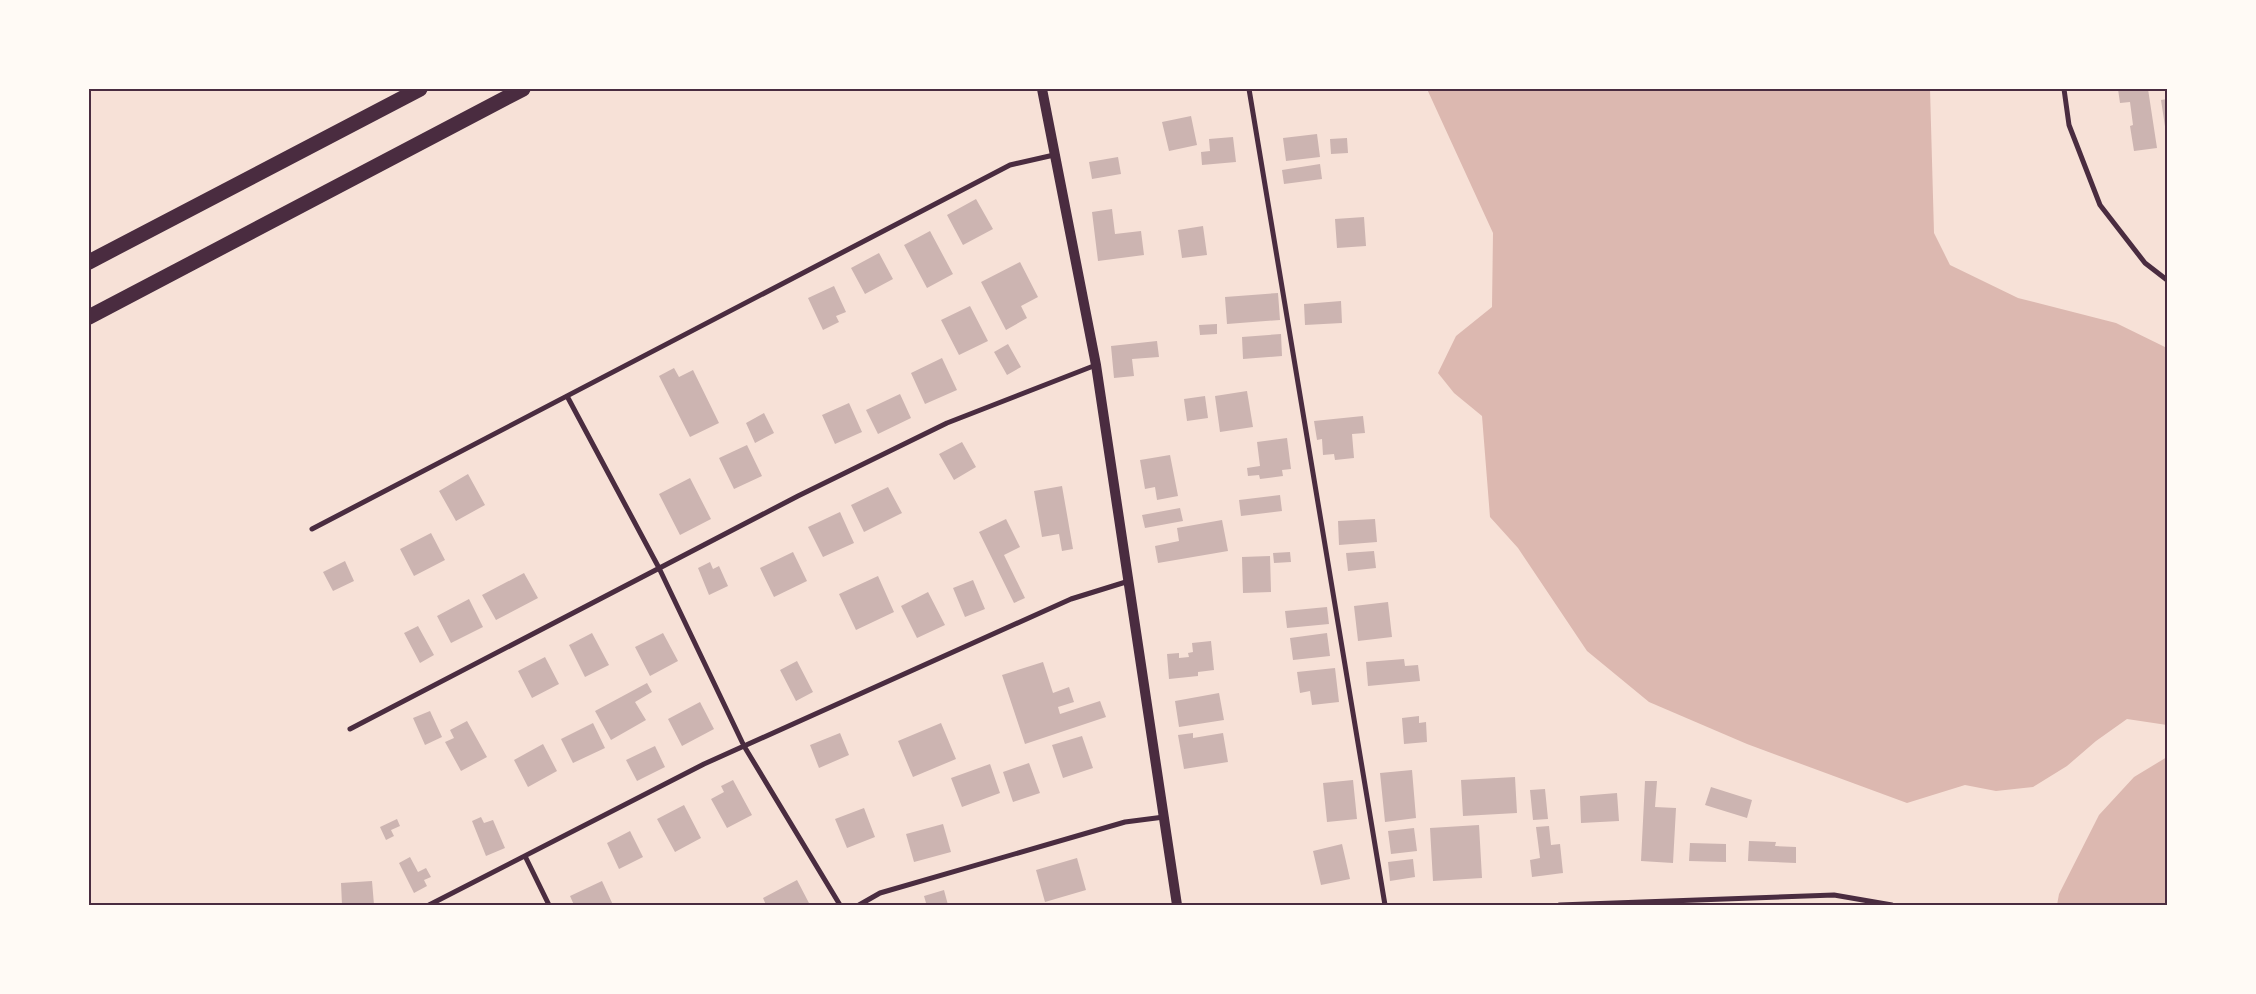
<svg xmlns="http://www.w3.org/2000/svg" width="2256" height="994" font-family="'Nunito Sans',sans-serif">
<style>
.water{fill:#dcb8b0}
.building{fill:#ccb4b1}
.lines{fill:none;stroke-linecap:round;stroke-linejoin:round}
.minor{stroke:#4a2c40;stroke-width:5}
.secondary{stroke:#4a2c40;stroke-width:10}
.motorway{stroke:#4a2c40;stroke-width:15}
.neatline{fill:none;stroke:#4a2c40;stroke-width:2}
</style>
<rect width="100%" height="100%" fill="#f7e1d7"/>
<path class="water" d="M1427,89H1930L1934,233L1950,265L2018,298L2116,323L2167,348V725L2127,719L2096,741L2067,766L2033,787L1996,791L1965,785L1907,803L1747,744L1649,702L1587,651L1518,548L1490,517L1482,416L1454,393L1438,373L1456,336L1492,307L1493,233Z
M2167,757V905H2057L2059,894L2099,815L2134,777Z"/>
<path class="building" d="M2118,89H2148L2157,148L2134,151L2130,126L2133,125L2130,102L2120,103Z
M2167,99V133H2166L2161,100Z
M1191,116L1197,145L1169,151L1162,122Z
M1317,134L1320,157L1286,161L1283,138Z
M1233,137L1236,162L1202,165L1201,152L1210,151L1209,139Z
M1347,138L1348,153L1331,154L1330,139Z
M1118,157L1121,174L1092,179L1089,162Z
M1320,164L1322,179L1284,184L1282,170Z
M976,199L993,229L963,245L947,215Z
M1112,209L1115,234L1141,231L1144,255L1098,261L1092,212Z
M1364,217L1366,246L1337,248L1335,219Z
M1203,226L1207,255L1182,258L1178,230Z
M930,231L953,274L927,288L904,245Z
M879,253L893,279L865,294L851,268Z
M1020,262L1038,297L1021,306L1027,318L1006,330L981,282Z
M834,286L846,312L836,316L839,322L823,330L808,298Z
M1278,293L1280,320L1227,324L1225,297Z
M1341,301L1342,323L1305,325L1304,304Z
M970,306L988,341L959,355L941,320Z
M1217,324V334L1200,335L1199,325Z
M1281,334L1282,356L1243,359L1242,337Z
M1157,341L1159,357L1132,359L1134,376L1114,378L1111,346Z
M1008,344L1021,367L1007,375L994,352Z
M942,358L957,390L925,404L911,373Z
M674,368L679,377L693,370L719,423L690,437L659,376Z
M1247,391L1253,427L1220,432L1215,396Z
M900,394L911,418L878,434L866,410Z
M1205,396L1208,418L1187,421L1184,399Z
M849,403L862,432L835,444L822,415Z
M764,413L774,433L755,443L746,423Z
M1363,416L1365,433L1352,434L1354,458L1335,460L1334,454L1323,455L1322,439L1317,440L1314,421Z
M1287,438L1291,469L1282,470L1283,476L1260,479L1259,475L1248,476L1247,468L1260,466L1257,442Z
M962,442L976,467L954,480L939,454Z
M747,445L762,476L734,489L719,458Z
M1170,455L1178,496L1157,500L1155,487L1145,489L1140,460Z
M468,474L485,505L456,521L439,491Z
M690,478L711,519L680,535L659,494Z
M1062,486L1073,549L1062,551L1059,534L1042,537L1034,491Z
M888,487L902,513L864,532L851,505Z
M1280,495L1282,511L1241,516L1239,500Z
M1180,508L1183,521L1145,528L1142,515Z
M840,512L854,543L823,557L808,527Z
M1006,519L1020,547L1004,555L1025,598L1014,603L979,532Z
M1375,519L1377,542L1339,545L1338,521Z
M1222,520L1228,551L1158,563L1155,546L1179,541L1177,528Z
M431,533L445,560L414,576L400,549Z
M1374,551L1376,568L1348,571L1346,553Z
M793,552L807,581L774,597L760,568Z
M1290,552L1291,562L1274,563L1273,553Z
M1270,556L1271,592L1243,593L1242,557Z
M345,561L354,581L333,591L323,572Z
M710,562L713,569L719,566L728,586L709,595L698,568Z
M524,573L538,598L496,620L482,595Z
M878,576L894,612L856,630L839,594Z
M973,580L985,609L965,617L953,588Z
M928,592L945,625L917,638L901,606Z
M469,599L483,627L451,643L437,616Z
M1388,602L1392,637L1358,641L1354,606Z
M1327,607L1329,624L1287,628L1285,611Z
M418,626L434,655L420,663L404,633Z
M592,633L609,665L585,677L569,645Z
M663,633L678,661L650,676L635,647Z
M1327,633L1330,656L1293,660L1290,638Z
M1211,641L1214,670L1198,672V676L1169,679L1167,654L1179,653V658L1189,657L1188,653L1193,652L1192,643Z
M545,657L559,684L532,698L518,671Z
M1404,659L1405,666L1418,665L1420,681L1368,686L1366,662Z
M797,661L813,692L796,701L780,670Z
M1043,662L1053,693L1069,687L1074,702L1058,707L1060,714L1100,701L1106,717L1025,744L1002,675Z
M1335,668L1339,702L1312,705L1310,691L1300,693L1297,672Z
M647,683L652,692L635,702L646,720L611,740L595,711Z
M1219,693L1224,720L1179,727L1175,701Z
M700,702L714,729L682,746L668,719Z
M430,711L442,737L425,745L413,718Z
M1419,716V723L1426,722L1427,742L1404,744L1402,718Z
M467,721L487,757L461,771L445,742L454,738L450,730Z
M593,723L605,748L573,763L561,739Z
M941,723L956,759L913,777L898,741Z
M840,733L849,755L819,768L810,745Z
M1193,733V738L1223,733L1228,762L1184,769L1178,735Z
M1082,736L1093,768L1063,778L1052,745Z
M543,744L557,771L528,787L514,760Z
M655,746L665,767L637,781L626,760Z
M1029,763L1040,793L1013,802L1003,772Z
M990,764L1000,793L962,807L951,778Z
M1412,770L1416,818L1385,822L1380,773Z
M1515,777L1517,813L1463,816L1461,780Z
M733,780L752,815L727,828L711,799L724,792L721,786Z
M1353,780L1357,819L1327,822L1323,783Z
M1645,781H1657L1655,807L1676,808L1673,863L1641,861Z
M1711,787L1752,800L1747,818L1705,805Z
M1545,789L1548,819L1533,820L1530,790Z
M1617,793L1619,821L1581,823L1580,796Z
M684,805L701,838L675,852L657,819Z
M864,808L875,837L847,848L835,819Z
M481,817L484,823L493,820L505,848L486,856L472,821Z
M397,819L400,826L391,830L394,836L386,840L380,827Z
M943,824L951,852L914,862L906,834Z
M1479,825L1482,878L1433,881L1430,828Z
M1549,826L1551,845L1560,844L1563,873L1532,877L1530,860L1540,858L1536,827Z
M1414,828L1417,851L1391,854L1388,831Z
M630,831L643,857L619,869L607,843Z
M1749,841L1776,842L1775,846L1796,847V863L1748,861Z
M1690,843L1726,844V862L1689,861Z
M1342,844L1350,879L1321,885L1313,851Z
M410,857L418,872L426,868L431,877L424,880L427,886L414,893L399,863Z
M1077,858L1086,890L1045,902L1036,870Z
M1413,859L1415,877L1390,881L1388,862Z
M797,880L810,905H766L763,898Z
M372,881L374,905H342L341,883Z
M602,881L613,905H574L570,896Z
M944,890L948,905H920L926,903L924,896Z"/>
<g class="lines">
<path class="minor" d="M1249,89L1385,905
M2064,89L2069,125L2100,205L2145,263L2167,280
M567,396L659,568L744,746L840,905
M312,529L1010,165L1054,155
M350,729L798,496L947,423L1096,365
M525,856L549,905
M429,905L704,764L1071,599L1129,581
M859,905L880,893L1125,822L1164,817
M1559,905L1834,895L1892,905"/>
<path class="secondary" d="M1042,89L1096,365L1177,905"/>
<path class="motorway" d="M89,262L420,89
M89,317L523,89"/>
</g>
<rect width="2256" height="994" fill="none" stroke="#fffaf5" stroke-width="180"/>
<rect x="90" y="90" width="2076" height="814" class="neatline"/>
</svg>
